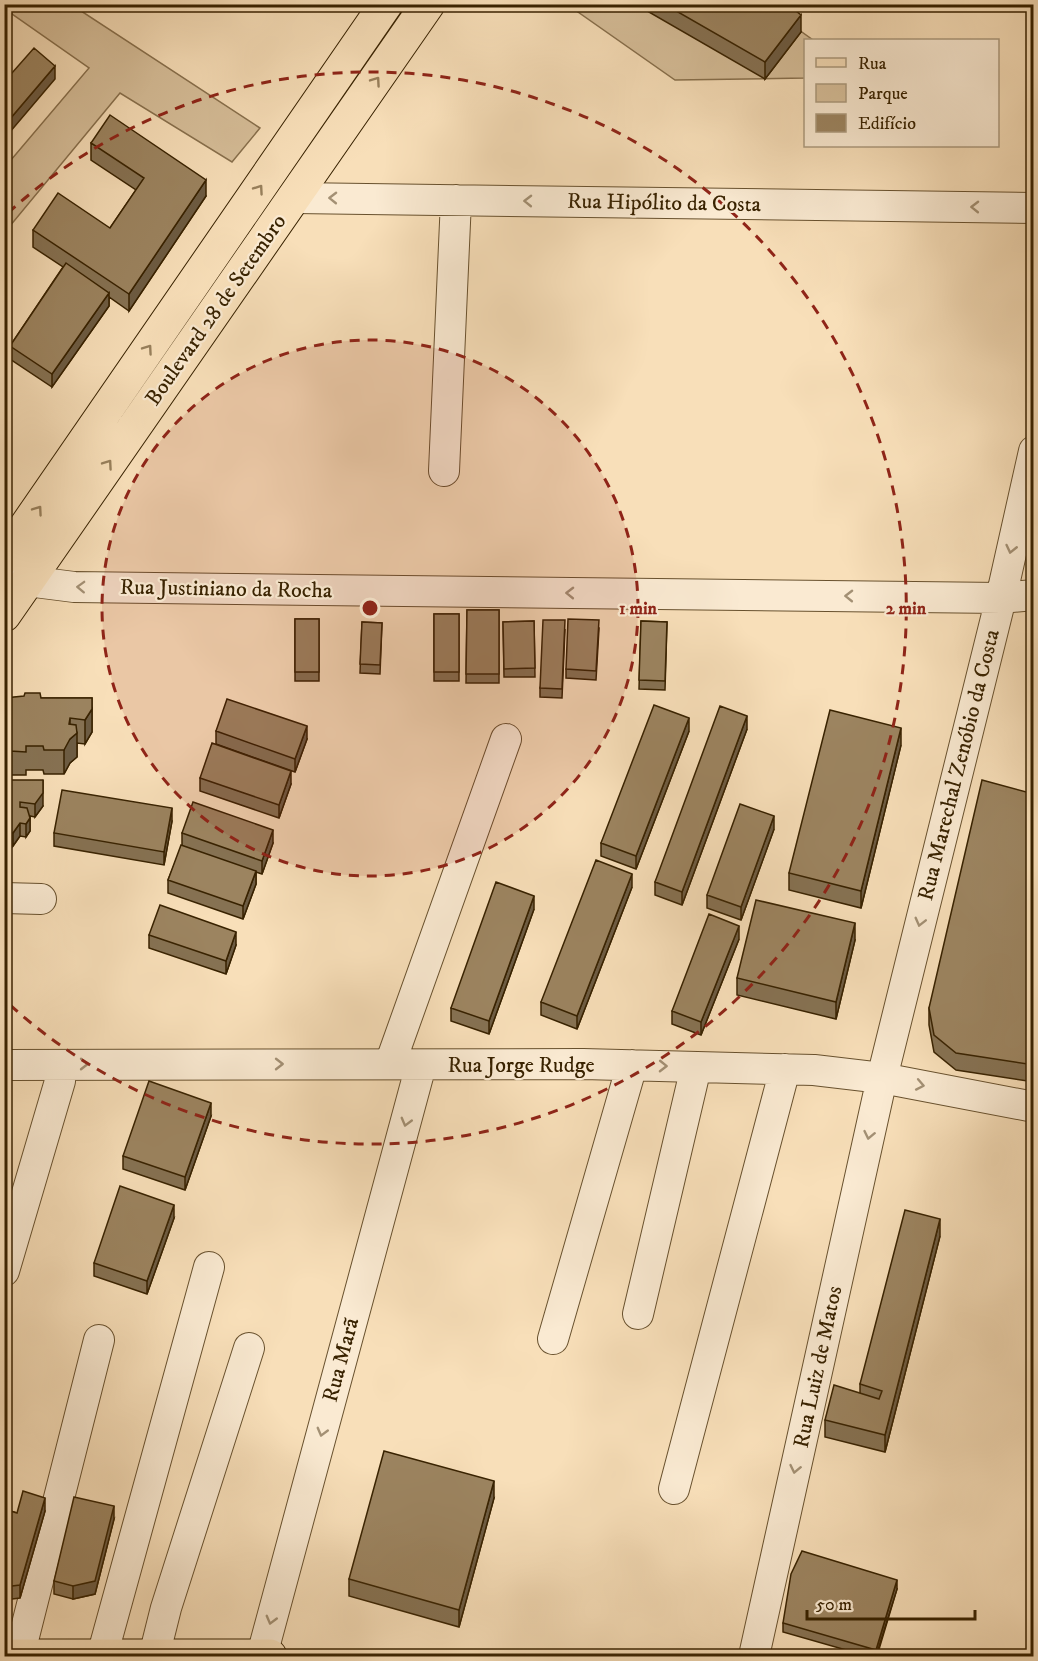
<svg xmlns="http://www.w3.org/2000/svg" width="1038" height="1661" font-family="'IM FELL DW Pica',serif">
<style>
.green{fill:#d7bf9a;stroke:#88704d;stroke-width:1.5}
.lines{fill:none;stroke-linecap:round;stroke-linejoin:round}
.minor-casing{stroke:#68512e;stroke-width:32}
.major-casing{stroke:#382200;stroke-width:35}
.minor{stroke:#faead2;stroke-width:30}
.major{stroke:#f8dfb9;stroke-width:33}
.wall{fill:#867253;stroke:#382200;stroke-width:1.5}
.shaded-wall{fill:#6d5c43;stroke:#382200;stroke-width:1.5}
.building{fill:#9c8460;stroke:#382200;stroke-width:1.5}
.oneway{stroke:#98805c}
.oneway2{stroke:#a39074}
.ring{fill:none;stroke:#8f2418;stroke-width:3;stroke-dasharray:10 8}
.labels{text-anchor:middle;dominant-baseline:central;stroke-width:4.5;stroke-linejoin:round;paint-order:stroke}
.street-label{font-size:22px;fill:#382200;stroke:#faead2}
.centre{fill:#8f2418;stroke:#faead2;stroke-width:3}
.ring-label{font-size:18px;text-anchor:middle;font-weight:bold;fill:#8f2418;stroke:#faead2;stroke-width:4.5;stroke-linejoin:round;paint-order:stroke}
</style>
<rect width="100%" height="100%" fill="#f8dfb9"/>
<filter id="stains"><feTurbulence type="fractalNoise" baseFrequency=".00333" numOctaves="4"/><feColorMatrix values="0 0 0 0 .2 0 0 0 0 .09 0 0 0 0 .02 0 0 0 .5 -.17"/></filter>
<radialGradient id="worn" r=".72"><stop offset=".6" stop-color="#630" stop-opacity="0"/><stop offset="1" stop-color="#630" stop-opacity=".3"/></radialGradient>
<path class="green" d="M5,4L72,5L260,128L232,162L120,93L5,232V167L89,68L5,9Z
M568,5H764L813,40H806L805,78L675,80Z"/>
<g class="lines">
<g class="minor-casing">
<path id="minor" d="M295,198L1034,208
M444,471L456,200
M12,565L27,581L74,587L1001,598L1034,595
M4,898L41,899
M390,1064L506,739
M4,1065L583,1064L814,1070L882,1078L1034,1107
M4,1271L60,1081
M638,1314L696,1067
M553,1339L632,1065
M674,1489L785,1069
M262,1655L421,1065
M19,1656L99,1340
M102,1656L209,1267
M154,1656L166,1608L249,1348
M754,1656L882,1078L1001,598L1034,451"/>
</g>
<g class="major-casing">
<path id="major" d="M4,558L386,4
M4,615L428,4
M10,1656H270"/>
</g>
<use href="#minor" class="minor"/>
<use href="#major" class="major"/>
</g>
<path class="wall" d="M635,4H787L801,32L765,79Z
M91,143L206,196L129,311L109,297V306L52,387L10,359V346L63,267L33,247V230L110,228L136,190L91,160Z
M467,610H499V683H466Z
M434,614H459V681H434Z
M295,619H319V681H295Z
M534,621L535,677H504L503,622Z
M641,621L667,622L665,690L639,689Z
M362,622L382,623L380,674L360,673Z
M565,629L562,698L540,697V688Z
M599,629L596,680L566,678V669Z
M4,698H92V732L85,744L77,743V757L70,763L64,774H44L43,770H26V775H10V772L4,771Z
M747,729L682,905L655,895V882Z
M216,731L307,739L295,772L216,744Z
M689,731L636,869L601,856V843Z
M901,745L861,908L789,890V873Z
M200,778L291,784L279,818L200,791Z
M4,780L43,806L35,817L30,816V831L26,837L20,836L13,846H4Z
M1034,794V1082L956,1070L934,1052L929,1025V1008Z
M172,821L164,865L54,846V833Z
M774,829L741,920L707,908V895Z
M182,833L273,843L262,874L256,872V884L243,919L168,893V880L182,846Z
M632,887L577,1029L541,1015V1002Z
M534,909L489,1034L451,1021V1008Z
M149,935L236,945L226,974L149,948Z
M739,939L701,1035L672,1024V1011Z
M855,940L836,1019L737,995V978Z
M211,1116L185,1190L123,1169V1156Z
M174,1218L147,1294L94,1276V1263Z
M940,1236L885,1452L825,1437V1420L860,1393V1384Z
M494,1498L459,1627L349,1596V1579Z
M4,1509L17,1513L45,1511L20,1598L4,1600Z
M114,1519L95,1594L73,1599L54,1594V1581Z
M897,1589L877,1656H867L783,1632V1623Z"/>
<path class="shaded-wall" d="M801,15V32L765,79V62Z
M55,66V79L4,139V126Z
M206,180V196L129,311V294Z
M109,293V306L52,387V374Z
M92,709V732L85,744V720Z
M747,716V729L682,905V892Z
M70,718V739L77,733V757L70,763L64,774V750Z
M689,718V731L636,869V856Z
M307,726V739L295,772V759Z
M901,728V745L861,908V891Z
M291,771V784L279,818V805Z
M43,780V806L35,817V804Z
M172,808V821L164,865V852Z
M774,816V829L741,920V907Z
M30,818V831L26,837V824Z
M20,823V836L13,846V833Z
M273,830V843L262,874V861Z
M256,871V884L243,919V906Z
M632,874V887L577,1029V1016Z
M534,896V909L489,1034V1021Z
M855,923V940L836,1019V1002Z
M739,926V939L701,1035V1022Z
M236,932V945L226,974V961Z
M211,1103V1116L185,1190V1177Z
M174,1205V1218L147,1294V1281Z
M940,1219V1236L885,1452V1435Z
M494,1481V1498L459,1627V1610Z
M45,1498V1511L20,1598V1585Z
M114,1506V1519L95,1594L73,1599V1586Z
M897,1580V1589L876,1656V1650Z"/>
<path class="building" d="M664,4H787L801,15L765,62Z
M34,48L55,66L4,126V82Z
M110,115L206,180L129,294L33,230L58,193L110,228L144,178L91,143Z
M66,263L109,293L52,374L10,346Z
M467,610H499V674H466Z
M434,614H459V672H434Z
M295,619H319V672H295Z
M568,619L599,620L596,671L566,669Z
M543,620H565L562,689L540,688Z
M534,621L535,668L504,669L503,622Z
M641,621L667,622L665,681L639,680Z
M362,622L382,623L380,665L360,664Z
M25,693H40L41,698H92V709L85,720L70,718L69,724L76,725L77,733L70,739L64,750H44L43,746H26V752L10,751V748L4,747V698L24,696Z
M227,699L307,726L295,759L216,731Z
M654,705L689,718L636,856L601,843Z
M720,706L747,716L682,892L655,882Z
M830,710L901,728L861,891L789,873Z
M212,743L291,771L279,805L200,778Z
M4,780H43V793L35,804L20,802V807L27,808L30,818L26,824L20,823L13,833H4Z
M982,780L1034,794V1065L956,1053L934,1035L929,1008Z
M62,790L172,808L164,852L54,833Z
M193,802L273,830L262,861L182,833Z
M740,804L774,816L741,907L707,895Z
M181,845L256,871L243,906L168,880Z
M596,860L632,874L577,1016L541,1002Z
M496,882L534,896L489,1021L451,1008Z
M756,900L855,923L836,1002L737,978Z
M160,905L236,932L226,961L149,935Z
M709,914L739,926L701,1022L672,1011Z
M149,1081L211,1103L185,1177L123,1156Z
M120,1186L174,1205L147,1281L94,1263Z
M905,1210L940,1219L885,1435L825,1420L834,1385L879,1399L882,1391L860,1384Z
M384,1451L494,1481L459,1610L349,1579Z
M23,1491L45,1498L20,1585L4,1587V1509L17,1513Z
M74,1497L114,1506L95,1581L73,1586L54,1581Z
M802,1551L897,1580L876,1650L783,1623L791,1574Z"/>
<defs><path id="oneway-chevron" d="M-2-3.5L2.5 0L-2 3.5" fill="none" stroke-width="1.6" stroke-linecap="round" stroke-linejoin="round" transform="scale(1.5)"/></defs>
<g class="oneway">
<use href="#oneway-chevron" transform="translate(376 81) rotate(-55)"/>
<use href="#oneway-chevron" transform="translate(259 189) rotate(-55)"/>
<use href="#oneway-chevron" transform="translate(148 349) rotate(-55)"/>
<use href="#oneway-chevron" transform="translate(108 464) rotate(-55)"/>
<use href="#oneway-chevron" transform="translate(38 510) rotate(-55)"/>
</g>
<g class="oneway2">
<use href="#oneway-chevron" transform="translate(333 198) rotate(-179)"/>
<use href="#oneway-chevron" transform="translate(528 201) rotate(-179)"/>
<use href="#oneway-chevron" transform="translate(975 207) rotate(-179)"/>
<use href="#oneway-chevron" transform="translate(1011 549) rotate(103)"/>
<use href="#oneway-chevron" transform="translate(81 587) rotate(-178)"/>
<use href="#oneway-chevron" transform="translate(570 593) rotate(-179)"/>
<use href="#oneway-chevron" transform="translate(849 596) rotate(-179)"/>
<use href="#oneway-chevron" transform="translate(920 922) rotate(104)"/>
<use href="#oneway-chevron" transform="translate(84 1064)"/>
<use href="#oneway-chevron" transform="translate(279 1064)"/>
<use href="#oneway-chevron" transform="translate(663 1066) rotate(1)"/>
<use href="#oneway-chevron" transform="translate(920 1085) rotate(11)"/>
<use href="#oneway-chevron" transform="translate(406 1122) rotate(105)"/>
<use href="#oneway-chevron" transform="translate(869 1135) rotate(102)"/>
<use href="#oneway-chevron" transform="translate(322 1432) rotate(105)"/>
<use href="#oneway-chevron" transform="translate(795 1469) rotate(102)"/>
<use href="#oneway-chevron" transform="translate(271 1620) rotate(105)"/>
</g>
<circle cx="370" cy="608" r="268" fill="#8f2418" fill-opacity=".12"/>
<g class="ring">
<circle cx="370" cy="608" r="268"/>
<path d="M8 213A536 536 0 1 1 8 1003"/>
</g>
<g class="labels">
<g class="street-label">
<text transform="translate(664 203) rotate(1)">Rua Hipólito da Costa</text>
<text transform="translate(216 310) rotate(-55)">Boulevard 28 de Setembro</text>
<text transform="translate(226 589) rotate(1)">Rua Justiniano da Rocha</text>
<text transform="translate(959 765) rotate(-76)">Rua Marechal Zenóbio da Costa</text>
<text x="521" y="1065">Rua Jorge Rudge</text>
<text transform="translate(341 1360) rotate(-75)">Rua Marã</text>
<text transform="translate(818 1367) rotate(-78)">Rua Luiz de Matos</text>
</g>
</g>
<circle cx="370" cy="608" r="9" class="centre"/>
<g class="ring-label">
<text x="638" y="614">1 min</text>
<text x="906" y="614">2 min</text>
</g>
<rect width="1038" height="1661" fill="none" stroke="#f8dfb9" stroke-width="24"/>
<rect x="6" y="6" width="1026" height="1649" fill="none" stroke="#382200" stroke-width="3"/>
<rect x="12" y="12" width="1014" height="1637" fill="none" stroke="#382200" stroke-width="1.5"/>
<rect x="804" y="39" width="195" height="108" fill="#faead2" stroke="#ac9a7e" stroke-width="1.5"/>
<rect x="816" y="58" width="30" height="9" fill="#f8dfb9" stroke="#ac9a7e" stroke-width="1.5"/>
<text x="858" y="69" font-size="18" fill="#382200">Rua</text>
<rect x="816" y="84" width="30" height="18" fill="#d7bf9a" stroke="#ac9a7e" stroke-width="1.5"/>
<text x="858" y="99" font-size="18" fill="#382200">Parque</text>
<rect x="816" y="114" width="30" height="18" fill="#9c8460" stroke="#ac9a7e" stroke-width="1.5"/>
<text x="858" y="129" font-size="18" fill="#382200">Edifício</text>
<path d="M807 1610v9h168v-9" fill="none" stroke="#382200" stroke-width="3"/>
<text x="816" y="1610" font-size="18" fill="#382200" stroke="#faead2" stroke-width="4.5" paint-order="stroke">50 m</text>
<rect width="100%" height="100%" filter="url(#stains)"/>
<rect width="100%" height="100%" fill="url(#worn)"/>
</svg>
